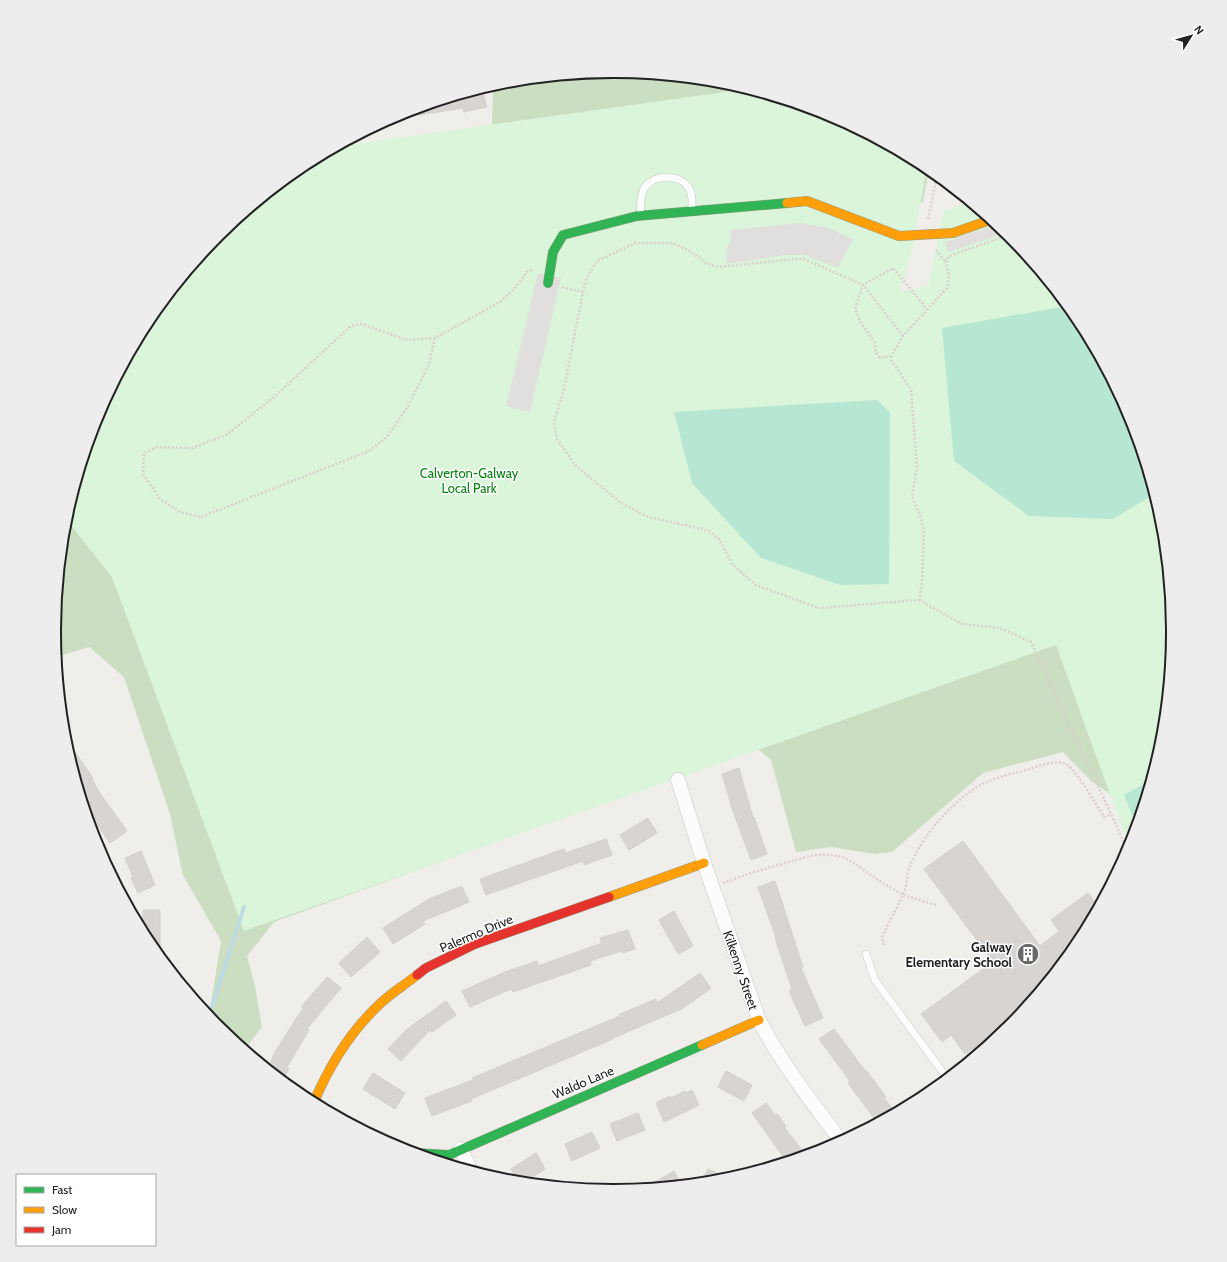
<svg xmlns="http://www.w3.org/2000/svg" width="1227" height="1262" font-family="Cabin,sans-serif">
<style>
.forest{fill:#cbdec1}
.park{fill:#daf5da}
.pitch{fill:#b7e6d2}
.parking{fill:#e0dfde}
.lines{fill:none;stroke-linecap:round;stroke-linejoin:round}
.stream{stroke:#bfdbe3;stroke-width:4}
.building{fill:#d7d4d2;stroke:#d3d0cc}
.lane-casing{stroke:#c9c8c7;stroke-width:8}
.street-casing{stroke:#c9c8c7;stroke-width:15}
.fast-casing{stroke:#999a82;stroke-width:10}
.slow-casing{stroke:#999a82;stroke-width:10}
.jam-casing{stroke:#999a82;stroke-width:10}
.path{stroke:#dccecd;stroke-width:2.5;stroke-dasharray:2 2;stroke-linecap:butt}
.lane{stroke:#fdfcfc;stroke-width:7}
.street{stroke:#fdfcfc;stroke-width:14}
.fast{stroke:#30b455;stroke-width:9}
.slow{stroke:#ff9f0a;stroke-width:9}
.jam{stroke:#e5322d;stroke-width:9}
.labels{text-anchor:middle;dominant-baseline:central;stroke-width:3;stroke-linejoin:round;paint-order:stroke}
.park-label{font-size:13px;fill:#0c8416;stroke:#fff}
.street-label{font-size:13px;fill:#222;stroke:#fff}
.poi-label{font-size:13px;font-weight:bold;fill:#222;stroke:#fff;text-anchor:end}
.rim{fill:none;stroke:#222;stroke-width:2}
</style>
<rect width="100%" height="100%" fill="#f0eeeb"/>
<path class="forest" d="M614,72L723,82L828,114L929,169L923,202L904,214L631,137L1158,508L1162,522L1173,631L1162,740L1117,799L1091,781L1063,752L983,773L892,852L875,854L831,847L796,852L771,760L745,738L688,772L274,922L247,956L255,986L262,1027L245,1049L218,1026L209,1015L221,941L183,875L170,814L124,677L89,647L57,657L54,631L65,522L97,417L148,320L218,235L303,166L492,125L493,93L497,85L505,82Z"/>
<path class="park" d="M746,89L828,114L927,168L911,255L900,292L928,286L944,211L969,202L1009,236L1079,320L1130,417L1162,522L1173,631L1162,740L1129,847L1056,645L244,931L112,577L66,519L97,417L148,320L218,235L303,166L339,146Z"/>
<path class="pitch" d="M1067,306L1079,320L1130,417L1154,494L1113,519L1029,516L954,461L942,328Z
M877,400L890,412L889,584L840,585L761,558L692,483L674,412Z
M1150,781L1136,825L1124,795Z"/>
<path class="parking" d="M801,223L828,228L853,239L838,268L805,255H785L727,264L726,253L731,239L730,230Z
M996,225L1006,233L948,252L945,242Z
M538,273L561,278L530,412L506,406Z"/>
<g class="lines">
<path class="stream" d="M209,1016L244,907"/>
</g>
<path class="building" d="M482,89L487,107L464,112L463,108L419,115L418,108Z
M68,742L93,778L92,779L99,792L127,831L110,843L91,816L94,815L82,799L66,743Z
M739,768L753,818L754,817L767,854L751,860L733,811L722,774Z
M648,818L657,833L629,850L620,835Z
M606,839L612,855L584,865L583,861L486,895L480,879L564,849L566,853Z
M963,841L1040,946L1059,931L1051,920L1088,893L1098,906L1079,942L1009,1027L1005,1030L1003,1027L965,1054L951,1035L942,1042L921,1014L993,962L924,869Z
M141,851L155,885L138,893L131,878L133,877L125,858Z
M775,881L803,967L801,968L823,1018L805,1026L789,991L792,989L775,938H776L758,887Z
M462,886L469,902L423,921L425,924L393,944L383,928L429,899Z
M143,910H160V956L148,942L143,931Z
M674,911L693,946L678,954L659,920Z
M628,930L635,949L622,953L621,951L590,961L591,965L513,992L511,989L470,1007L462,991L505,972L537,961L538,966L602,943L600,938Z
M367,937L380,952L351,977L339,963Z
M700,973L711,988L679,1011V1010L613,1038V1039L471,1099L472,1101L432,1116L425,1098L473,1080L472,1078L620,1016V1014L656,999L657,1003Z
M327,977L341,988L307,1029L309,1030L287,1067L289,1068L283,1080L268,1068L275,1052L303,1008L301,1007Z
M446,1001L456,1015L432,1032L430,1030L401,1061L388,1049L406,1030Z
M834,1029L865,1071L866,1070L886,1097L884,1098L895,1112L877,1122L848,1083L850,1081L819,1039Z
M726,1071L752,1085L744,1101L718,1087Z
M373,1073L405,1093L395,1109L363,1089Z
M692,1090L699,1105L664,1122L656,1103L670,1096L671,1098L685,1091L686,1093Z
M766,1103L775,1115L777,1114L786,1126L784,1127L802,1150L801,1151L804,1155L786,1160L777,1148L752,1113Z
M638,1113L645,1130L617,1141L610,1124Z
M592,1132L600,1148L572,1161L565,1144Z
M536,1153L545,1169L524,1182L518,1181L511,1169Z
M708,1169L727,1178L702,1182Z
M674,1171L681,1184L646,1187Z"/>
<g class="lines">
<g class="lane-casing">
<path id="lane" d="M640,214C641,206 640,193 645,187C655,174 680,174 689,188C693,194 692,203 692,209
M866,954L875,980L947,1078"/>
</g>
<g class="street-casing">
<path id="street" d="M678,780L704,863L759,1020C781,1063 812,1102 841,1141
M461,1149L470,1169"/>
</g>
<g class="fast-casing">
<path id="fast" d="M548,283L553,252L563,235L637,216L787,203
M416,1153L449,1155L702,1045"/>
</g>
<g class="slow-casing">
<path id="slow" d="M787,203L807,201L899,236L953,233L990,220
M609,897L704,863
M702,1045L759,1020
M314,1102C330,1064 352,1029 383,1001C393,992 406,984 417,975"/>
</g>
<g class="jam-casing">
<path id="jam" d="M417,975L426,968L475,944L609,897"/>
</g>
<path class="path" d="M928,219L937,176
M936,250L946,262
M562,287L583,292
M903,336L863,285L893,268L927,309
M435,338L429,364L408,406L388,436L369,451L201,517L180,512L160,499L143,474L144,453L158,447L192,448L226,435L274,397L351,326L361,324L407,340L435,338L500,302L514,289L527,272L534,269
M891,356V360L911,390L917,468L912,497L920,515L924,531L922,584L919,600L819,608L756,585L732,564L719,539L709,531L646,516L621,503L575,465L557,439L554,422L564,389L583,292L587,277L597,261L635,243H673L691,252L706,263L719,267L794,259H804L863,285L855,309L861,323L875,343L876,353L880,358L891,356L903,336L947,288L949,277L946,262L949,256L1009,235
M919,600L962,624L1000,628L1031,642L1117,827L1127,851
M723,883L754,872L813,855H831L843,857L857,865L878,880L903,895L936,905
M884,945L882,938C888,922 898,908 904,892C908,884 906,874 910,866C922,835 958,794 989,781C1001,776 1014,773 1026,770C1038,767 1056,758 1067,765C1077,771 1097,806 1104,817L1111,814"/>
<use href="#lane" class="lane"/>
<use href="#street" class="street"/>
<use href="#fast" class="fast"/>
<use href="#slow" class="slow"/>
<use href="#jam" class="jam"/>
</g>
<defs>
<g id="building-disc" transform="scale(1.15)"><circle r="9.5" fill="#6a6968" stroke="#fff"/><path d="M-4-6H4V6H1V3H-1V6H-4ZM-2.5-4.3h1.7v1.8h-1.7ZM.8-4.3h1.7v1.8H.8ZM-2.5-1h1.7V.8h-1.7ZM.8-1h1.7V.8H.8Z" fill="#fff"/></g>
</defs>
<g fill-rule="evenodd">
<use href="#building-disc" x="1028" y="954"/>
</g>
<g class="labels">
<g class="park-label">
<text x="469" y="473">Calverton-Galway<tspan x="469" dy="15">Local Park</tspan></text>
</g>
<g class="street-label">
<text transform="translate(476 933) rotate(-23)">Palermo Drive</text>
<text transform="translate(741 970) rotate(71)">Kilkenny Street</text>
<text transform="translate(583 1082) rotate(-23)">Waldo Lane</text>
</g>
<g class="poi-label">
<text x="1012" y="947">Galway<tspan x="1012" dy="15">Elementary School</tspan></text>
</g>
</g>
<path d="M0 0H1227V1262H0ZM613 78H614A552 552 0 0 1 1166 630V632A552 552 0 0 1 614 1184H613A552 552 0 0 1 61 632V630A552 552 0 0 1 613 78Z" fill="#ededed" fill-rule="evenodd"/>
<path class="rim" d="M613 78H614A552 552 0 0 1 1166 630V632A552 552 0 0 1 614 1184H613A552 552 0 0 1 61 632V630A552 552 0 0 1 613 78Z"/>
<rect x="16" y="1174" width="140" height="72" fill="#ffffff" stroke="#a7a7a7"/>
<rect x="24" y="1187" width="20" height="6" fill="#30b455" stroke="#a7a7a7"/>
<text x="52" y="1194" font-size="12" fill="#222222">Fast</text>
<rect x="24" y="1207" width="20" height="6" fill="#ff9f0a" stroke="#a7a7a7"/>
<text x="52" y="1214" font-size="12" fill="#222222">Slow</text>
<rect x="24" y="1227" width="20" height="6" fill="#e5322d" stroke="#a7a7a7"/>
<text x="52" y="1234" font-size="12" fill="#222222">Jam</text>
<g transform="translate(1191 36) rotate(53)" stroke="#ffffff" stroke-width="3" paint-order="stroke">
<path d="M0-3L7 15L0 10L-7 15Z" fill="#222222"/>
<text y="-6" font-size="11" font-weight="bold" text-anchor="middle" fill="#222222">N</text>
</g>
</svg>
